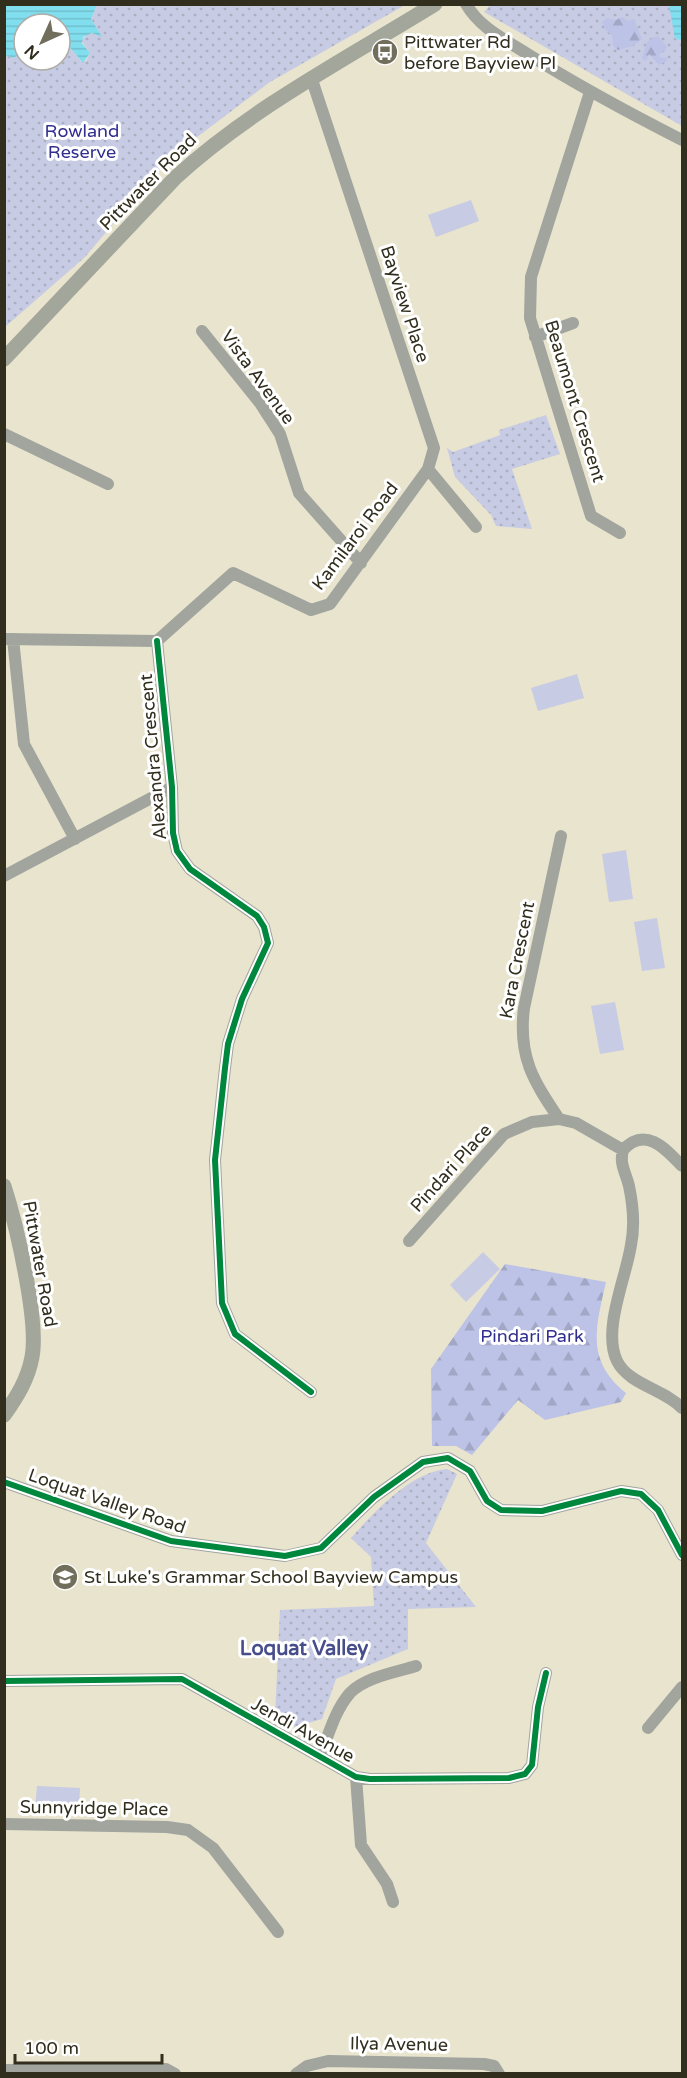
<svg xmlns="http://www.w3.org/2000/svg" width="687" height="2078" font-family="'Varela Round',sans-serif">
<style>
.grass{fill:url(#grass-dots)}
.forest{fill:url(#forest-firs)}
.garden{fill:#c7cbe3}
.water{fill:url(#water-rules)}
.lines{fill:none;stroke-linecap:round;stroke-linejoin:round}
.minor{stroke:#a1a59e;stroke-width:12}
.major{stroke:#a3a69b;stroke-width:15}
.cycleway-casing{stroke:#fff;stroke-width:10}
.cycleway{stroke:#00873e;stroke-width:6}
.labels{text-anchor:middle;dominant-baseline:central;stroke-width:6;stroke-linejoin:round;paint-order:stroke}
.poi-label{font-size:18px;fill:#322e1e;stroke:#fff;text-anchor:start}
.park-label{font-size:18px;fill:#302f8f;stroke:#fff}
.street-label{font-size:18px;fill:#322e1e;stroke:#fff}
.neighbourhood-label{font-size:20px;font-weight:bold;fill:#464d8a;stroke:#fff}
</style>
<defs>
<pattern id="grass-dots" width="8" height="8" patternUnits="userSpaceOnUse" patternTransform="scale(1.5)"><rect width="8" height="8" fill="#c7cbe3"/><path d="M2 2h.1M6 6h.1" fill="none" stroke="#abafc2" stroke-width="1.8" stroke-linecap="round"/></pattern>
<pattern id="forest-firs" width="22" height="20" patternUnits="userSpaceOnUse" patternTransform="scale(1.5)"><rect width="22" height="20" fill="#bdc2e7"/><path d="M5 1l3.5 6h-7zM16 11l3.5 6h-7z" fill="#a3a7c6"/></pattern>
<pattern id="water-rules" width="6" height="5" patternUnits="userSpaceOnUse" patternTransform="scale(1.5)"><rect width="6" height="5" fill="#81deee"/><path d="M0 2.5h6" fill="none" stroke="#70bfcc"/></pattern>
</defs>
<rect width="100%" height="100%" fill="#e9e4ce"/>
<path class="grass" d="M491,4L682,5V126L484,12Z
M97,5H405L270,82L168,159L85,257L5,327V55L13,58L24,53V60H60V40L66,43L81,61H86L90,53L81,40L89,33L100,35L91,19Z
M546,415L560,454L512,469L532,529L496,526L491,515L455,477L447,448L453,452L500,435L499,430Z
M447,1469L457,1474L426,1543L476,1607L408,1609V1649L336,1679L322,1719L295,1727L275,1716L280,1610L374,1606L371,1557L351,1538C374,1512 411,1472 447,1469Z"/>
<path class="forest" d="M622,17L628,21L634,19L642,39L633,46L618,50L613,46L612,36L605,29L602,22L607,18L616,20Z
M658,36L667,47L658,57L667,58V61L659,65L649,54L646,61L642,58C647,47 643,40 658,36Z
M505,1264L606,1282C596,1327 585,1360 626,1393L621,1402L545,1420L518,1400L472,1455L456,1446H432L431,1369Z"/>
<path class="garden" d="M471,200L479,221L436,237L428,215Z
M577,674L584,698L538,711L531,688Z
M626,850L633,899L609,902L602,854Z
M657,918L665,968L642,971L634,922Z
M615,1002L624,1050L600,1054L591,1006Z
M483,1252L500,1269L466,1302L450,1285Z
M37,1786L80,1788L79,1811L35,1808Z"/>
<path class="water" d="M4,5H97L91,19L102,37L92,33L83,37L82,43L90,53L83,63L66,43L60,40V24H24V53L13,58L5,55Z
M669,5H682V40L675,39Z"/>
<g class="lines">
<path class="minor" d="M466,4C480,28 504,39 526,53C577,85 629,113 682,140
M312,80L434,448L428,469L476,527
M590,92L531,277L530,318L591,516L620,533
M202,331L260,403L280,434L299,493L361,563
M535,337L573,323
M4,434L108,484
M4,639L157,641
M13,639L24,744L75,839
M157,641L172,787L173,833L177,851L190,869L257,916L264,927L268,943L242,999L228,1044L225,1068L215,1160L222,1303L235,1334L311,1392
M157,641L233,573L311,610L330,604L428,469
M561,836L524,1008C518,1057 533,1080 559,1119L576,1123L623,1150
M4,876L172,787
M623,1150C619,1164 626,1173 629,1186C633,1205 635,1225 631,1245C626,1278 602,1330 617,1361C629,1385 664,1389 682,1408
M623,1150C645,1126 665,1148 682,1166
M409,1241L504,1134L532,1122L559,1119
M4,1482L171,1541L285,1556L321,1548L374,1497L423,1462L448,1458L470,1471L487,1501L501,1510L542,1511L621,1491L641,1494L658,1510L682,1555
M4,1681L182,1679L356,1777L370,1779L509,1778L525,1774L532,1765L538,1707L546,1673
M648,1728L682,1687
M320,1757C328,1736 335,1710 350,1693C365,1677 397,1672 416,1666
M356,1777L361,1845L387,1884L393,1902
M4,1824L167,1827L188,1830L213,1848L278,1932
M4,2070L166,2069L175,2074
M296,2074L307,2066L328,2061L484,2064L494,2066L499,2074"/>
<path class="major" d="M4,359L175,178C251,108 346,59 435,4
M4,1186C16,1223 39,1321 32,1357C28,1379 17,1397 4,1415"/>
<g class="cycleway-casing">
<path id="cycleway" d="M157,641L172,787L173,833L177,851L190,869L257,916L264,927L268,943L242,999L228,1044L225,1068L215,1160L222,1303L235,1334L311,1392
M4,1482L171,1541L285,1556L321,1548L374,1497L423,1462L448,1458L470,1471L487,1501L501,1510L542,1511L621,1491L641,1494L658,1510L682,1555
M4,1681L182,1679L356,1777L370,1779L509,1778L525,1774L532,1765L538,1707L546,1673"/>
</g>
<use href="#cycleway" class="cycleway"/>
</g>
<defs>
<g id="bus-disc" transform="scale(1.35)"><circle r="9.5" fill="#726e5c" stroke="#fff"/><path d="M-5-6H5V4H4V6H2V4H-2V6H-4V4H-5ZM-3.5-4V0h7V-4ZM-3.5 1.2v1.5H-2V1.2ZM2 1.2v1.5H3.5V1.2Z" fill="#fff"/></g>
<g id="school-disc" transform="scale(1.35)"><circle r="9.5" fill="#726e5c" stroke="#fff"/><path d="M0-5L7-2L0 1L-7-2ZM-4 1L0 2.5L4 1V4Q0 6-4 4Z" fill="#fff"/></g>
</defs>
<g fill-rule="evenodd">
<use href="#bus-disc" x="385" y="52"/>
<use href="#school-disc" x="65" y="1577"/>
</g>
<g class="labels">
<g class="poi-label">
<text x="404" y="42">Pittwater Rd<tspan x="404" dy="21">before Bayview Pl</tspan></text>
<text x="84" y="1577">St Luke's Grammar School Bayview Campus</text>
</g>
<g class="park-label">
<text x="82" y="131">Rowland<tspan x="82" dy="21">Reserve</tspan></text>
<text x="532" y="1336">Pindari Park</text>
</g>
<g class="street-label">
<text transform="translate(148 182) rotate(-45)">Pittwater Road</text>
<text transform="translate(405 304) rotate(72)">Bayview Place</text>
<text transform="translate(258 377) rotate(54)">Vista Avenue</text>
<text transform="translate(575 401) rotate(73)">Beaumont Crescent</text>
<text transform="translate(355 536) rotate(-53)">Kamilaroi Road</text>
<text transform="translate(153 757) rotate(-95)">Alexandra Crescent</text>
<text transform="translate(517 960) rotate(-79)">Kara Crescent</text>
<text transform="translate(451 1168) rotate(-48)">Pindari Place</text>
<text transform="translate(40 1264) rotate(80)">Pittwater Road</text>
<text transform="translate(107 1501) rotate(19)">Loquat Valley Road</text>
<text transform="translate(303 1730) rotate(29)">Jendi Avenue</text>
<text transform="translate(94 1808) rotate(1)">Sunnyridge Place</text>
<text transform="translate(399 2044) rotate(1)">Ilya Avenue</text>
</g>
<g class="neighbourhood-label">
<text x="304" y="1649">Loquat Valley</text>
</g>
</g>
<rect width="687" height="2078" fill="none" stroke="#322e1e" stroke-width="12"/>
<g transform="translate(42 42) rotate(225)"><circle r="28" fill="#ffffff" stroke="#adaba5" stroke-width="1.5"/>
<path d="M0-4.5L10 22L0 15L-10 22Z" fill="#726e5c"/>
<text y="-9" font-size="16" font-weight="bold" text-anchor="middle" fill="#322e1e">N</text>
</g>
<path d="M15 2054v9h147v-9" fill="none" stroke="#322e1e" stroke-width="3"/>
<text x="24" y="2054" font-size="18" fill="#322e1e" stroke="#ffffff" stroke-width="4.5" paint-order="stroke">100 m</text>
</svg>
